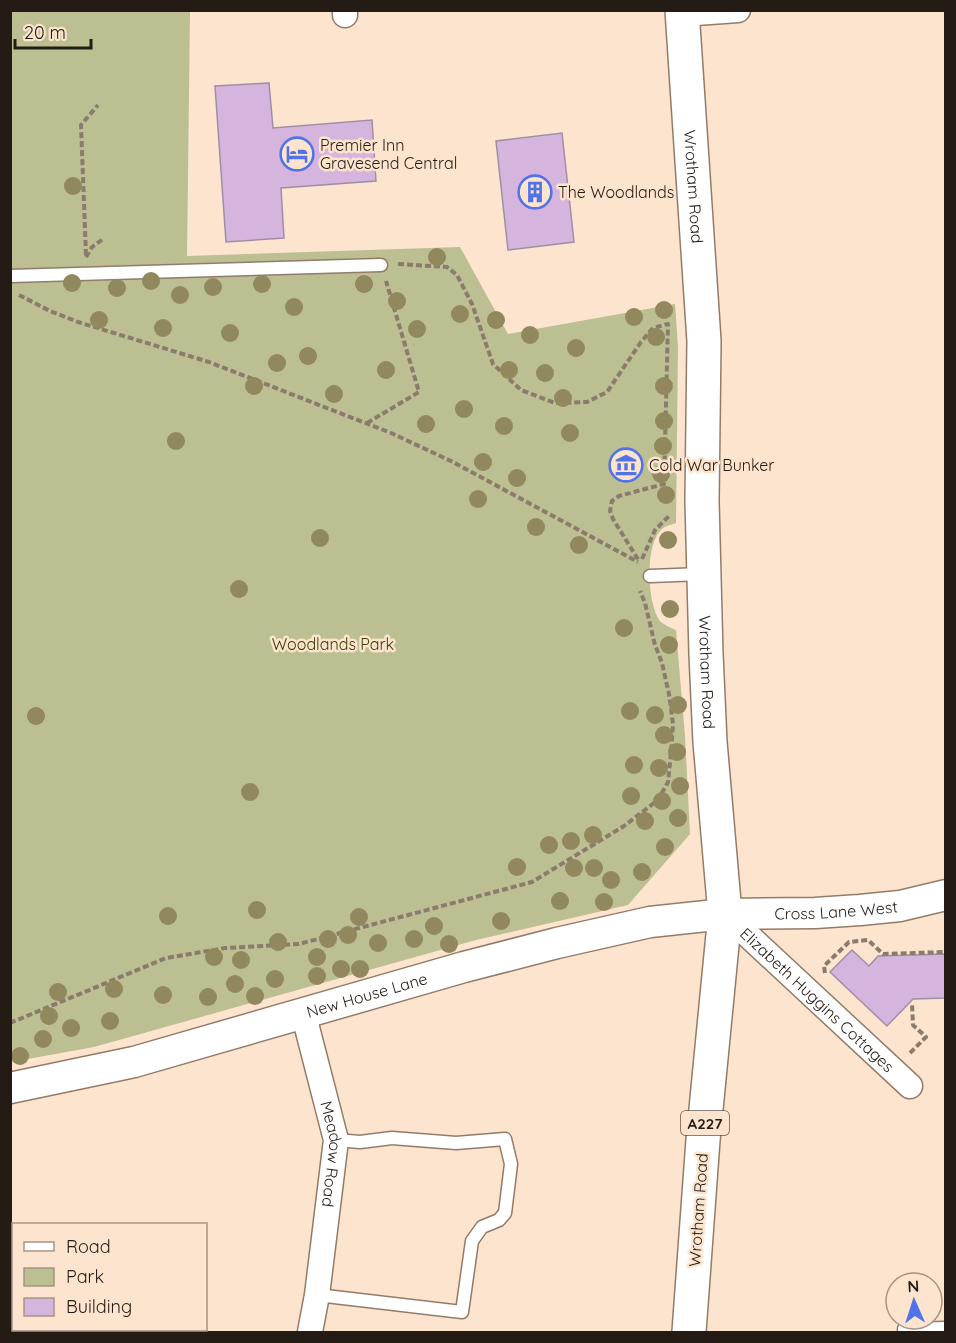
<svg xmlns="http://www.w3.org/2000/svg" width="956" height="1343" font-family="Quicksand,sans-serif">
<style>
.green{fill:#bbbf91}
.building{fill:#d5b5dd;stroke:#a08ea5;stroke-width:1.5}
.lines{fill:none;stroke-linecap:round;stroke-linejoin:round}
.service-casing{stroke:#927c69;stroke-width:15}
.minor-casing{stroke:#927c69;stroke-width:27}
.tertiary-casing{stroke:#927c69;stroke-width:33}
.primary-casing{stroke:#927c69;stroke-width:36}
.path{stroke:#8b7b6d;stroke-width:4;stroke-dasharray:6 3;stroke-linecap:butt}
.service{stroke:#fff;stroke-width:12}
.minor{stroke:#fff;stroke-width:24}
.tertiary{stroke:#fff;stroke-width:30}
.primary{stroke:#fff;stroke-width:33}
.tree{fill:#92885d}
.labels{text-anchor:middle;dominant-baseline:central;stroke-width:5;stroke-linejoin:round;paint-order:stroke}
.shield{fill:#fce4ce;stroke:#65574c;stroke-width:1.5}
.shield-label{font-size:15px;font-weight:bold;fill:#241b14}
.poi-label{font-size:16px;fill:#241b14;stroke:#fce4ce;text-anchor:start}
.street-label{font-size:16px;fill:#241b14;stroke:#fce4ce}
.park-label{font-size:16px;fill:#3b3d00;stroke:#fce4ce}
</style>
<rect width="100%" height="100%" fill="#fce4ce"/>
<path class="green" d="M10,11H190L187,256L460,247L508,334L675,304L678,347L676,523C670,525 664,526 660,531C645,547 647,604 660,621C664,625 671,628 676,630L685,736L690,834L628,905L476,940L94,1047L11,1062Z"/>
<path class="building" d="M269,83L273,128L372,120L376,181L281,188L284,238L226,242L215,86Z
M562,133L574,242L508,250L496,141Z
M852,950L869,966L878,956L945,954V998L913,999L887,1026L830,972Z"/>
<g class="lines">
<g class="service-casing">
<path id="service" d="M10,276L381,265
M650,576L702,574
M317,1295L462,1312L472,1241L482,1227L499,1220L505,1213L511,1164L505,1139L456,1143L392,1138L360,1142L336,1140
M904,1329L946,1328"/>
</g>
<g class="minor-casing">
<g id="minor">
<path d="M345,10V15"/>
<path d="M682,14L738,10"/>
<path id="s1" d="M725,914L910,1086"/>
<path id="s2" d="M303,1012L336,1140L317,1295L310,1332"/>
</g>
</g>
<g class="tertiary-casing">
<g id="tertiary">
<path id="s3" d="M10,1088L134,1062L464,967L557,943L650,922L725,914L815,913L860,910L900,906L946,895"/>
</g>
</g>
<g class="primary-casing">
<g id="primary">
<path id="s4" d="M682,10L704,341L702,501L706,654L710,742L725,914L703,1140L689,1332"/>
</g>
</g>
<path class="path" d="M86,255L81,125L98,105
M86,257L92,247L103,239
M398,264L447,267L457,275L472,304L493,364L521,390L555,403L587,402L607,392L641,342L653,328L668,324L664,484L619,496L612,501L610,511L613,519L639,561
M19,295L50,311L78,322L209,362L391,433L451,461L638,562
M367,423L419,392L386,281
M642,559L655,530L670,515
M825,973L824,966L849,942L868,940L883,954L946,952
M10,1023L166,958L225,948L299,944L532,882L624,826L658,800L668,782L671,753L673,724L669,694L662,663L655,645L645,603L640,591
M910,1053L926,1037L913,1025L912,1003
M10,1255L14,1260
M57,1330L59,1332"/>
<use href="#service" class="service"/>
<use href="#minor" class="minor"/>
<use href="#tertiary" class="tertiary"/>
<use href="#primary" class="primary"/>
</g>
<g class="tree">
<circle cx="73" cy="186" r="9"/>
<circle cx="437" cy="257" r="9"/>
<circle cx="151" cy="281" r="9"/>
<circle cx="72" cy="283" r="9"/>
<circle cx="262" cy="284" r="9"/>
<circle cx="364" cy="284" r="9"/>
<circle cx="213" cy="287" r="9"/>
<circle cx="117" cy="288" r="9"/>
<circle cx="180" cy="295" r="9"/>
<circle cx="397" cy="301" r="9"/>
<circle cx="294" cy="307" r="9"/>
<circle cx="664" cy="310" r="9"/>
<circle cx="460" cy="314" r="9"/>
<circle cx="634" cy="317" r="9"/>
<circle cx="99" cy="320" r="9"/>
<circle cx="496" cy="320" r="9"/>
<circle cx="163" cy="328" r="9"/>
<circle cx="417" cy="329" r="9"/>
<circle cx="230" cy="333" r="9"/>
<circle cx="530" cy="335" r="9"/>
<circle cx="656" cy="337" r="9"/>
<circle cx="576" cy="348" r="9"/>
<circle cx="308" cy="356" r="9"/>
<circle cx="277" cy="363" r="9"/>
<circle cx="386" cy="370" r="9"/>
<circle cx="509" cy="370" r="9"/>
<circle cx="545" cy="373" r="9"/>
<circle cx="254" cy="386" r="9"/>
<circle cx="664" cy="386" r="9"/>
<circle cx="334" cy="394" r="9"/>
<circle cx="563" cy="398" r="9"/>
<circle cx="464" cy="409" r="9"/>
<circle cx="664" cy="421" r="9"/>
<circle cx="426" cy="424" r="9"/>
<circle cx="504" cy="426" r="9"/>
<circle cx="570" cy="433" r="9"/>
<circle cx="176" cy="441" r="9"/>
<circle cx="663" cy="446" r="9"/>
<circle cx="483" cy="462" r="9"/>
<circle cx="661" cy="474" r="9"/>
<circle cx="517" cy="478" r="9"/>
<circle cx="666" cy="495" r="9"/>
<circle cx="478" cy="499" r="9"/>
<circle cx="536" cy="527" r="9"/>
<circle cx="320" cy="538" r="9"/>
<circle cx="668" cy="540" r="9"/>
<circle cx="579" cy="545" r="9"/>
<circle cx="239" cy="589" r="9"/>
<circle cx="670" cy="609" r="9"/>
<circle cx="624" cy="628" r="9"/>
<circle cx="669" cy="645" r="9"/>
<circle cx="678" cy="705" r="9"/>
<circle cx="630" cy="711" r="9"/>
<circle cx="655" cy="715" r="9"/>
<circle cx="36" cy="716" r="9"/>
<circle cx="664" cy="735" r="9"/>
<circle cx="677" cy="752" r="9"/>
<circle cx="634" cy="765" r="9"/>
<circle cx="659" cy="768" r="9"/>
<circle cx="680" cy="786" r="9"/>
<circle cx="250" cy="792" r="9"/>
<circle cx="631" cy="796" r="9"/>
<circle cx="662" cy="801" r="9"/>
<circle cx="678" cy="818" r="9"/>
<circle cx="645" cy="821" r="9"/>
<circle cx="593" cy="835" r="9"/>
<circle cx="571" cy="841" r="9"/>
<circle cx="549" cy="845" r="9"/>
<circle cx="665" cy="847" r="9"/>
<circle cx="517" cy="867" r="9"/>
<circle cx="574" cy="868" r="9"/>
<circle cx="594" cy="868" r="9"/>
<circle cx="642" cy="872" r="9"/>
<circle cx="611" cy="880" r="9"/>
<circle cx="560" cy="901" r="9"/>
<circle cx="604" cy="902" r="9"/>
<circle cx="257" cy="910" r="9"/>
<circle cx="168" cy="916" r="9"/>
<circle cx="359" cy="917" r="9"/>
<circle cx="501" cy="921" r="9"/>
<circle cx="434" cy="926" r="9"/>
<circle cx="348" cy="935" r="9"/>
<circle cx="328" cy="939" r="9"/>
<circle cx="414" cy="939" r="9"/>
<circle cx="278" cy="942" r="9"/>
<circle cx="378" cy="943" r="9"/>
<circle cx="449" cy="944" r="9"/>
<circle cx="214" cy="957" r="9"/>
<circle cx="317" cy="957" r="9"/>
<circle cx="241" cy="960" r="9"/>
<circle cx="341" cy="969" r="9"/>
<circle cx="360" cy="969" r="9"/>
<circle cx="317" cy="976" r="9"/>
<circle cx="275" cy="979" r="9"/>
<circle cx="235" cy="984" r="9"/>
<circle cx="114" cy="989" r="9"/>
<circle cx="58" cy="992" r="9"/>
<circle cx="163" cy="995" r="9"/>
<circle cx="255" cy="996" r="9"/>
<circle cx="208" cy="997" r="9"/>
<circle cx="49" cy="1016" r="9"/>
<circle cx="110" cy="1021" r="9"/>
<circle cx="71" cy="1028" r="9"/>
<circle cx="43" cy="1039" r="9"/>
<circle cx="20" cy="1056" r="9"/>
</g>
<defs>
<g id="hotel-ring" transform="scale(1.725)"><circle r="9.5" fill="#fce4ce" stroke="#5273e8" stroke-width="1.5"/><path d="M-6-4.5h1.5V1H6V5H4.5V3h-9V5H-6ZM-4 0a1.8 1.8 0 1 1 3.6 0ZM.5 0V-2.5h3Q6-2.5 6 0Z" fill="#5273e8"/></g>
<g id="building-ring" transform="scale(1.725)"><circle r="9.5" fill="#fce4ce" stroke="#5273e8" stroke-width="1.5"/><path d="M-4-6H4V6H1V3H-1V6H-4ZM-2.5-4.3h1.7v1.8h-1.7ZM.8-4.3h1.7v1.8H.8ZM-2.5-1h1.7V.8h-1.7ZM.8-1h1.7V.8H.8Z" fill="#5273e8"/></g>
<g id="museum-ring" transform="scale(1.725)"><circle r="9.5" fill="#fce4ce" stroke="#5273e8" stroke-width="1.5"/><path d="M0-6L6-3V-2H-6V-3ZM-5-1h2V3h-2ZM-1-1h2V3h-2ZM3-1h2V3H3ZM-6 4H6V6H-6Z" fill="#5273e8"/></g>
</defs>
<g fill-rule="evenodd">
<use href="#hotel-ring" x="297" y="154"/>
<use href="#building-ring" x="535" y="192"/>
<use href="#museum-ring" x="626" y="465"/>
</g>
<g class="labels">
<rect class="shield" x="681" y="1111" width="48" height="24" rx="4.5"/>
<g class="shield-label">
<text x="705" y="1123">A227</text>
</g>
<g class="poi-label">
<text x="320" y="145">Premier Inn<tspan x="320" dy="18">Gravesend Central</tspan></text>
<text x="558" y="192">The Woodlands</text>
<text x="649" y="465">Cold War Bunker</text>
</g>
<g class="street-label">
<text stroke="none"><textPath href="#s4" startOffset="177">Wrotham Road</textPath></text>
<text stroke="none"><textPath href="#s4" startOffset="663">Wrotham Road</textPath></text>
<text stroke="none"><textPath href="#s3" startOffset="848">Cross Lane West</textPath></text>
<text stroke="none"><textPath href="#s3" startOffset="369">New House Lane</textPath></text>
<text stroke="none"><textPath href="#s1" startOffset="126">Elizabeth Huggins Cottages</textPath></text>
<text stroke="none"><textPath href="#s2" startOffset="146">Meadow Road</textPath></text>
<text transform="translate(698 1210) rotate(-86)">Wrotham Road</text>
</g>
<g class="park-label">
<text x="333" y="644">Woodlands Park</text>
</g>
</g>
<rect width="956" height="1343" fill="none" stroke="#241b14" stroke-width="24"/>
<rect x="12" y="1223" width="195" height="108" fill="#fce4ce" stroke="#a69484" stroke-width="1.5"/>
<rect x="24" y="1242" width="30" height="9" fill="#ffffff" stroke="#a69484" stroke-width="1.5"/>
<text x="66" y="1253" font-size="18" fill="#241b14">Road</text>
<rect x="24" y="1268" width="30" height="18" fill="#bbbf91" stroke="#a69484" stroke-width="1.5"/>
<text x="66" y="1283" font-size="18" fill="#241b14">Park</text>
<rect x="24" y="1298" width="30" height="18" fill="#d5b5dd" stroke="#a69484" stroke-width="1.5"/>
<text x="66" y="1313" font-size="18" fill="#241b14">Building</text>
<g transform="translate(914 1301) rotate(357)"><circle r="28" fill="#fce4ce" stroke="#a69484" stroke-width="1.5"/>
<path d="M0-4.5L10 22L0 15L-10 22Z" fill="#5273e8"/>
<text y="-9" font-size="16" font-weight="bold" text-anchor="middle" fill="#241b14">N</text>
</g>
<path d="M15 39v9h76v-9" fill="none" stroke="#241b14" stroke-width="3"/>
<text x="24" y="39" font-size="18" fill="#241b14" stroke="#fce4ce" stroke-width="4.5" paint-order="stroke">20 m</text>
</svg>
